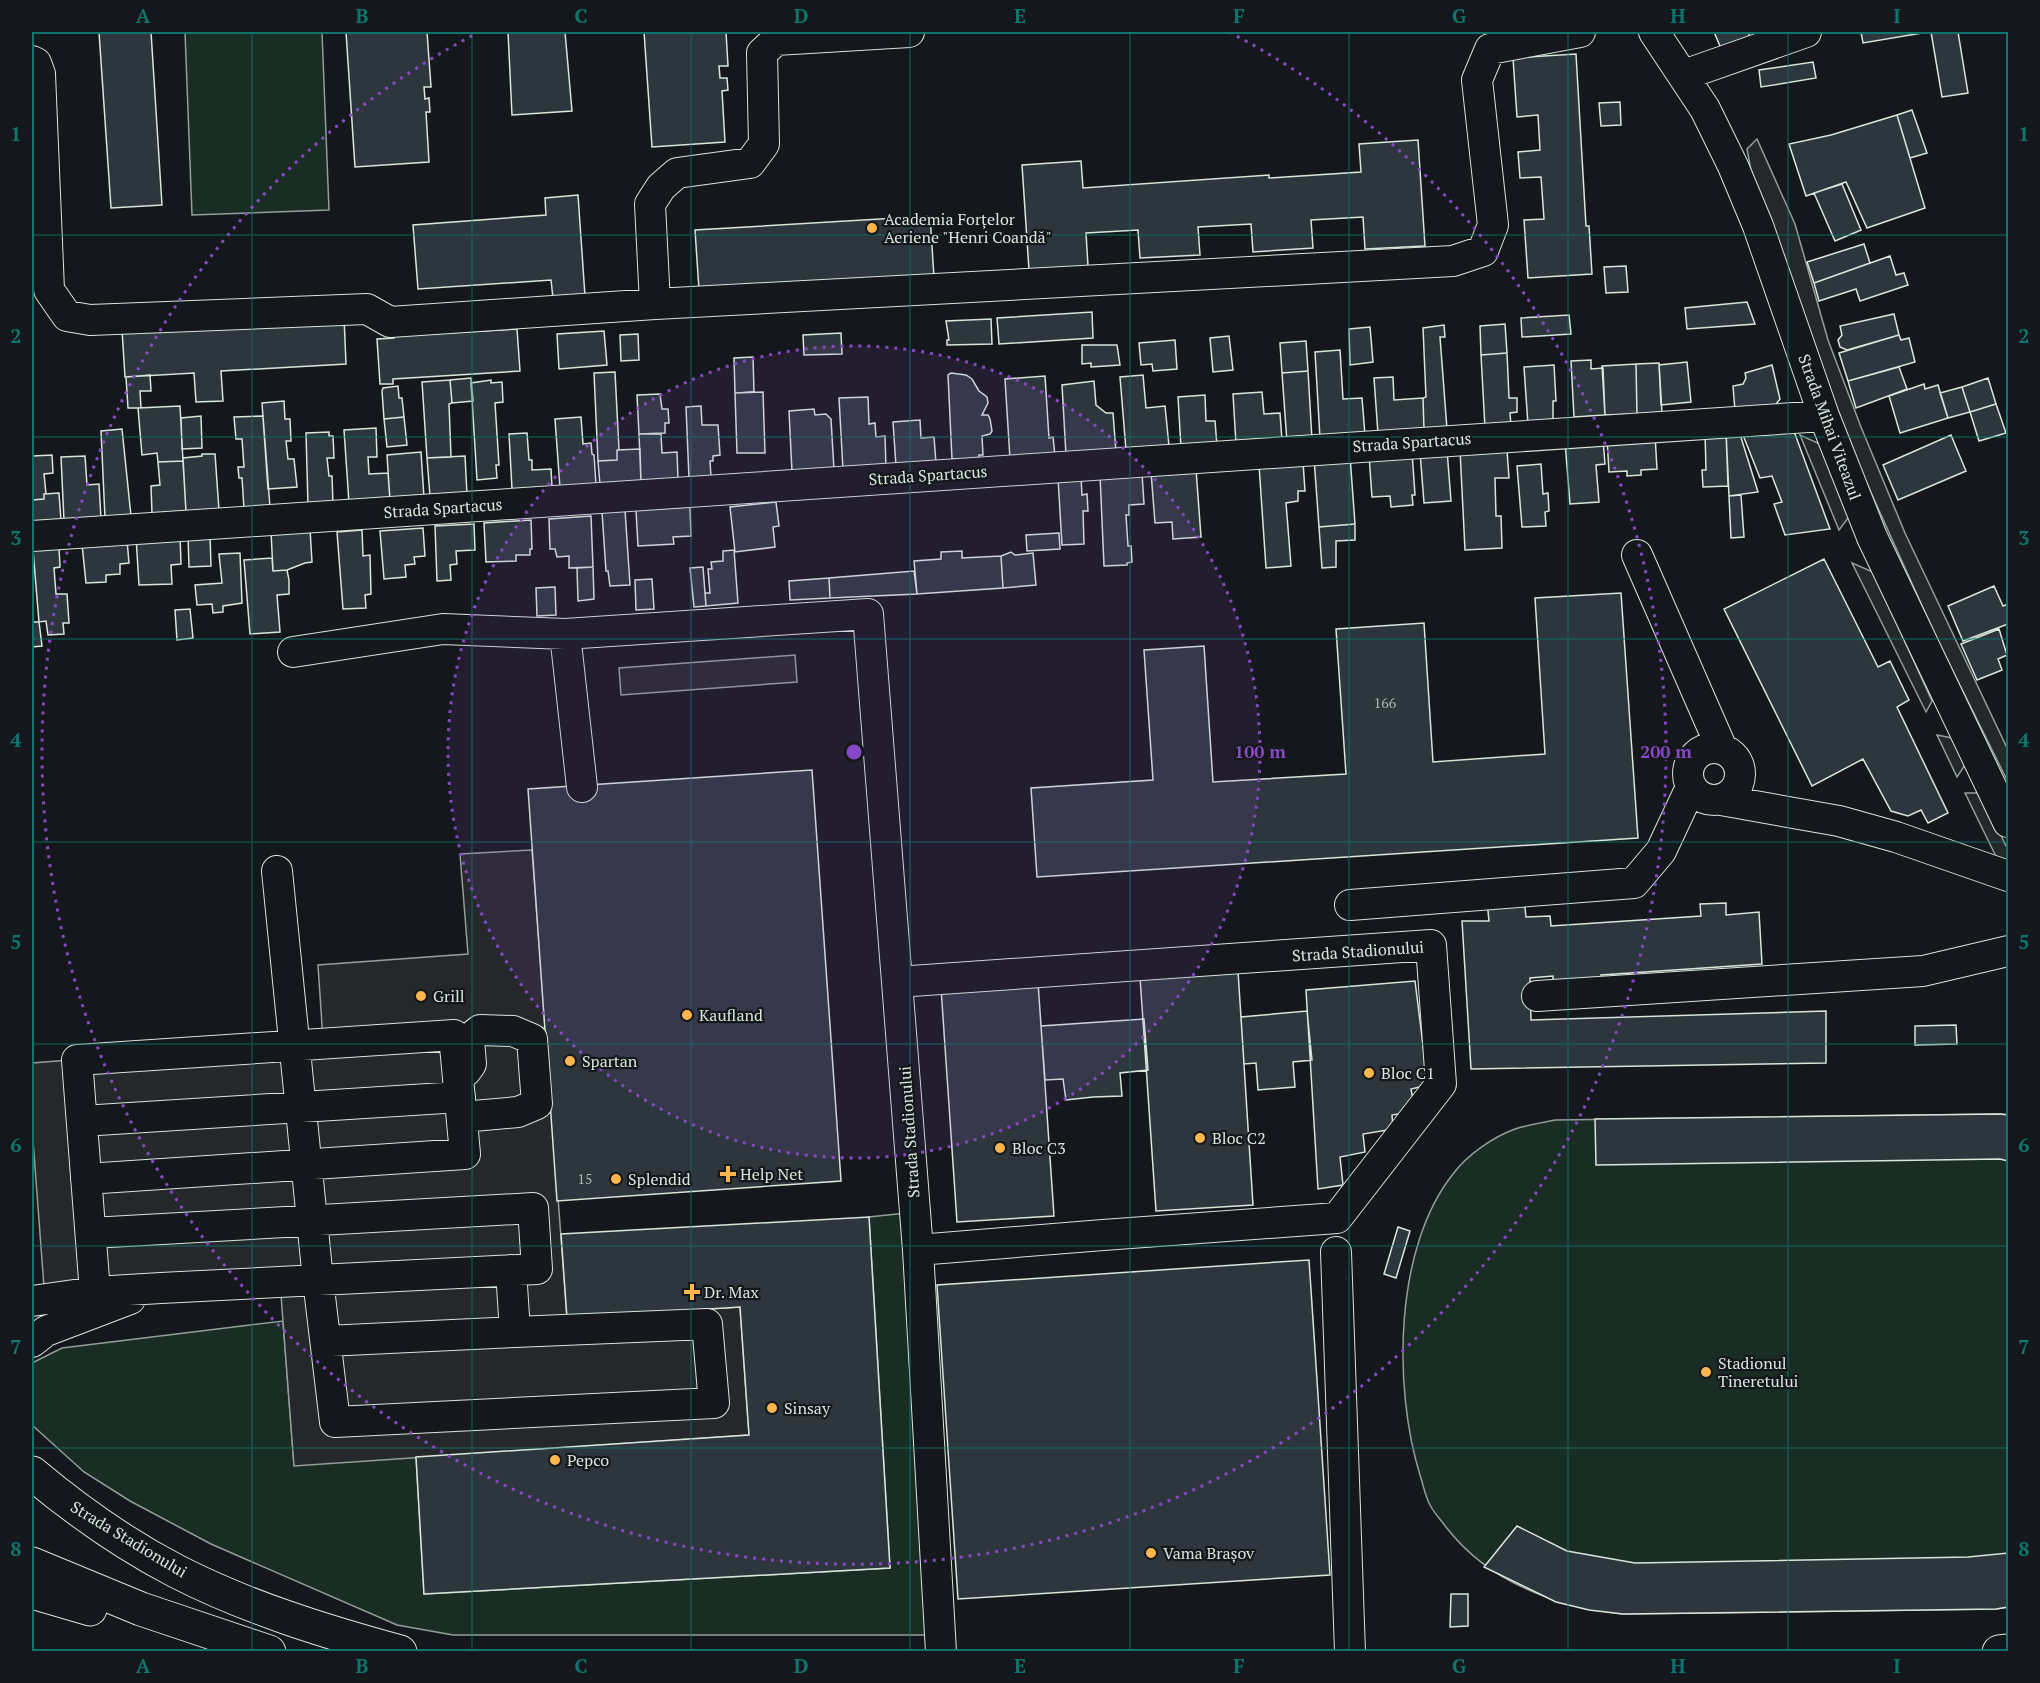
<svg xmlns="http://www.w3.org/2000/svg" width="2040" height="1683" font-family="'PT Serif',serif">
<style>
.green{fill:#1a2d24;stroke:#939e99;stroke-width:1.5}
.parking{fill:#24282b;stroke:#939e99;stroke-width:1.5}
.building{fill:#2c363c;stroke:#d8e6dc;stroke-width:1.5}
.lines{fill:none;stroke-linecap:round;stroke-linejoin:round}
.minor-casing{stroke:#d8e6dc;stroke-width:32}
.major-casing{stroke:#d8e6dc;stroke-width:35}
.minor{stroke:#14181c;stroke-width:30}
.major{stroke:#14181c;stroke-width:33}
.grid{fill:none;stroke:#0f766e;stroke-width:1.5;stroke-opacity:0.55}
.ring{fill:none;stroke:#8948c3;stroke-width:3;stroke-dasharray:3 6}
.poi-dot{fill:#ffb74d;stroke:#14181c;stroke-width:2}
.labels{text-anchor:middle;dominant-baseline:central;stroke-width:4.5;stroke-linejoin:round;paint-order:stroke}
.number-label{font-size:14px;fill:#adbab4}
.poi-label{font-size:16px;fill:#d8e6dc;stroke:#14181c;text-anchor:start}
.street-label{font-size:16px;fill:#d8e6dc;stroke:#14181c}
.centre{fill:#8948c3;stroke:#14181c;stroke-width:3}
.ring-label{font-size:18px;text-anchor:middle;font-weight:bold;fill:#8948c3;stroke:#14181c;stroke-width:4.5;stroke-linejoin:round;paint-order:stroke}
.neatline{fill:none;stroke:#0f766e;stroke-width:2}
.grid-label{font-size:20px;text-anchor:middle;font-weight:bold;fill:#0f766e}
</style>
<rect width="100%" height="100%" fill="#14181c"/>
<path class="green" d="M185,32H322L329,210L192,215Z
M2000,1114L2008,1115V1607L1996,1609L1623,1614C1555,1606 1489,1583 1446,1527C1441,1520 1434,1513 1430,1505C1425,1496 1423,1484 1420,1475C1393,1388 1394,1248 1453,1174C1467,1155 1493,1137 1515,1129C1527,1125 1541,1123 1555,1120Z
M906,1213L929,1635H453L397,1625L211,1544L130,1501L84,1472L32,1425V1363L62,1348L283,1321L294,1465L416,1457L424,1594L890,1568L869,1217Z"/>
<path class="parking" d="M1757,139L1795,224L1828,340L1861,427L1905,533L2008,750V782L1938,641L1845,435L1751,170L1747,149Z
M1800,435L1820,444L1849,517L1839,530Z
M1852,563L1873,572L1932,701L1926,712Z
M795,655L797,682L621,695L619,668Z
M1937,735L1952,738L1965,765L1957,777Z
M1965,793H1980L2008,850V881Z
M532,850L567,1318L740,1307L749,1435L294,1466L279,1269L44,1287L32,1127V1063L323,1040L318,965L468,954L460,854Z"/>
<path class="building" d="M99,32H151L162,205L111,208Z
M346,32H427L431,87H424L425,99L429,98L430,112H426L429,162L355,167Z
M508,32H565L572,111L512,115Z
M644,32H726L728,66H719L720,78H727L728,90L722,91L725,142L652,147Z
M1714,32H1748L1752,42L1723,53Z
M1861,32H1928L1863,43Z
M1931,32H1958L1968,93L1942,97Z
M1576,54L1586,226H1589L1592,274L1528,278L1524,220L1544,219L1541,177L1520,178L1518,152L1540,150L1538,115L1517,117L1513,58Z
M1813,62L1816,78L1761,87L1759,70Z
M1620,102L1621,125L1601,126L1599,103Z
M1912,110L1927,153L1910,158L1897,115Z
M1897,115L1925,208L1867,228L1846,182L1806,196L1789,144L1831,135Z
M1418,140L1425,246L1365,249L1363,217L1311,220L1313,248L1253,252L1251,224L1198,227L1200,255L1140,258L1138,230L1086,233L1088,266L1029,270L1022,165L1081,161L1083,188L1269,175V178L1361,172L1359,144Z
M1842,184L1861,230L1835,241L1814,193Z
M578,195L585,296L553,298L551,280L418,289L413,225L546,215L545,198Z
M930,216L934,277L699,290L695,230Z
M1864,244L1870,263L1814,283L1807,262Z
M1890,256L1896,275L1904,273L1908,285L1860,301L1856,289L1819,301L1814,283Z
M1626,266L1628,292L1606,293L1604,267Z
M1747,302L1755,324L1687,329L1685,308Z
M1092,312L1093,338L999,344L997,318Z
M1894,314L1899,335L1847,350L1840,347L1838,340L1842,335L1840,326Z
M1569,315L1571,334L1522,337L1521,318Z
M344,317L346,364L221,371L223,401L196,402L194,373L125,377L122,330Z
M991,319L992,344L947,345V340H949L946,321Z
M1505,324L1507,353L1481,355L1480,326Z
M1444,325L1445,337H1440L1447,429L1424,430L1423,398L1426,397L1423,328Z
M1370,327L1373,362L1350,365L1349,329Z
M517,329L520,371L393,379V384H380L377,339L394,338V336Z
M604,331L607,365L559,369L557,334Z
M841,333L842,354L804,355L803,335Z
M638,334L639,360L621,361L620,335Z
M1899,335L1901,340L1909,338L1915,362L1848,381L1839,353Z
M1229,336L1233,370L1213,372L1210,338Z
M1175,340L1177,369L1153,371L1152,364L1141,365L1139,343Z
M1306,341L1308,371L1282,373L1280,343Z
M1082,345H1117L1120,365L1091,367V363L1082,364Z
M1340,350L1343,399L1362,398L1365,435L1320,438L1315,352Z
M1507,353L1509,398H1517V412L1510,413L1511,426L1485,428L1481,355Z
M753,357L754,392L735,393L734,358Z
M1591,360V369L1603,368L1605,415L1574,417L1571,361Z
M1687,362L1691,402L1661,405L1659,365Z
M1659,363L1662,413L1637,414L1636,364Z
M1636,364L1637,414L1605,415L1602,366Z
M1554,365L1556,401H1553V423L1528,425L1524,367Z
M1772,365L1780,399L1773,408L1735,411L1733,386L1743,384L1746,378L1745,373Z
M1899,367L1907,389L1856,408L1848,381Z
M1308,371L1312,440L1287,442L1282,373Z
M615,372L619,450H617V460L598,461L594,373Z
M951,373L966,375L972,379L979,391L987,397L988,403L982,415H988L990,419L992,431L990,434L982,436L983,455H979V459H952L948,375Z
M150,375L151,391H140L141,408H128L126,377Z
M1143,375L1146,408L1165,406L1169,446L1126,450L1120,377Z
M1045,376L1049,438L1053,437L1055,456L1010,459L1005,379Z
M1393,377L1394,400L1423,398L1424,430L1378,434L1374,378Z
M471,378L473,401L452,403L450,380Z
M1988,378L1996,404L1970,412L1962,387Z
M450,380L452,403L449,404L451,457L427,458L422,382Z
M491,380V383L502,382L503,402L495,403L499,465H496L497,478L477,480L471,383Z
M1094,381L1096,405L1106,413H1113L1116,452L1066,455L1062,385Z
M1924,384L1925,389L1938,385L1948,418L1900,433L1889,396Z
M398,386L399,398H402L404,417L384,419L382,391L383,388Z
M1962,387L1970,412L1948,418L1940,393Z
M763,392L765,453H737L735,393Z
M1262,392L1264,414L1280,413L1282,441L1236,444L1233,394Z
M660,394L662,409H668L669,423H665V433L639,434L637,395Z
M1205,395L1206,421H1215L1217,446L1181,448L1178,397Z
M868,397L869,424L875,423L876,437L885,436L886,468L843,470L839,398Z
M284,401L285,419H290L291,441H286L288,459H294L297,487L268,489L262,403Z
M1996,404L2006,433L1979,441L1970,412Z
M180,406L183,461L158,462L157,453L142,455L138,408Z
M701,406L702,425H718L720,455L713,456V461H710L711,477L689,478L686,407Z
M814,409L815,415L826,414L831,419L834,470L792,472L789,411Z
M201,416L202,448L182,449L181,418Z
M263,416L270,507L244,509L242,478H239L238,467H244L242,439H236L234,417Z
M404,417L407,445L387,447L384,419Z
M581,417L583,444L591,443L592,454L594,455L596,485L560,488L555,419Z
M920,420L921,438L934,437L936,463L896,466L893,422Z
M1785,427L1795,434L1830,529L1785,535L1774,504L1782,502L1772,476L1760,478L1741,430Z
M376,428L377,457H368L369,474L388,473L390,500L349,503L344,430Z
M122,429L131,516L105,518L101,431Z
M1726,431H1739L1758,492L1729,496Z
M1726,431L1728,486L1703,487L1702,470H1706L1705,433Z
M329,432V436H333L334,458H327L329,476H332L333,504L308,505L306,433Z
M527,433L529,460H532V470L551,469L552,487L512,489L509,434Z
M639,434H661L662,453L677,452L678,479L641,482Z
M1655,435L1657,469L1641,470V475L1627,476V471L1609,472L1607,438Z
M1951,435L1966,471L1898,500L1883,465Z
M1603,439L1605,464L1596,465L1599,502L1570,504L1565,442Z
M640,449L641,482L600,485L598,461L617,460V450Z
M32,450L33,456L52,455L53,473L44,474L46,494H44V499L32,500Z
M1447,450L1451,501L1424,503L1420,452Z
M1460,450H1507L1509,478H1495L1496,516H1501L1502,548L1465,550Z
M421,452L424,498L390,500L387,455Z
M1412,452L1415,495H1412L1413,505L1391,507L1390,496L1372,497L1369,455Z
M202,454H215L219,510L186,512L183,458L202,456Z
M85,456L87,485L99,484L101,519L64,521L61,457Z
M465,456L467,494L430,496L427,458Z
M1350,456L1355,524L1319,527L1314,458Z
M183,461L186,512L152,513L151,486L160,485L158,462Z
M1303,462L1305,491H1298V501L1286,503L1291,566L1266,568L1259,465Z
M1541,464L1543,494L1548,493L1549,511L1545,512L1546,526L1522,527L1517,466Z
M1196,469L1201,537L1173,539L1172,522L1155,523L1151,472Z
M1142,473L1144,504L1129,505V515H1126L1128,546H1131L1132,562L1127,563V565L1104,566L1100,475Z
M1081,477L1082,495L1087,494L1088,511H1083L1084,544L1062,545L1058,478Z
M59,493L61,521L32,523V500L44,499V494Z
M1741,495L1744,537L1731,538L1729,496Z
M776,502L779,526L773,527L775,547L735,552L730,507Z
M690,507L691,536L673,537L674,544L638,546L636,510Z
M625,510L630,585L610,586L608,571H606L602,512Z
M591,516L593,567L569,568V556L557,557L555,549H550L549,519Z
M531,520L532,549H530V555H516V561L486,562L484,523Z
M474,524L475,550L456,551L457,564L450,565L451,580L437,581L435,526Z
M1355,524V540L1336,541V567L1322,568L1319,527Z
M423,528L425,556L414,557L415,564L405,565L406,577L384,579L380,531Z
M310,529L312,562L305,563L287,570L273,571L271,532Z
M362,530L363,556L370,555L371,594L365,595L366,608L343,609L337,532Z
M1059,533L1060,549L1027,551L1026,535Z
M180,535L181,564L171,565L172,584L139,585L136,537Z
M210,535L211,566L189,567L188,536Z
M127,540L129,563L120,564V574L106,575V582L86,583L82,544Z
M59,548L60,567L54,568L56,594H67L69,623H63L64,634L48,635L46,621L39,622L33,550Z
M734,550L738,603L706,606L705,593H710L708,569H712L711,562L723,561V551Z
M962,551V558L1001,556L1003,588L917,594L914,561L941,559V552Z
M1011,552L1015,555L1033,553L1036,585L1003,588L1001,556Z
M240,553L242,603L223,606V612L213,613L212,604L197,605L195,585L222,583L219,554Z
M272,558L273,571L287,570L289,580V594L277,595L280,632L250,634L244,560Z
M1824,559L1878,667L1890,661L1909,700L1897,707L1948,813L1928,823L1921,810L1908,816L1891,811L1863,759L1812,786L1724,609Z
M593,567L594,599L578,601L577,568Z
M703,567L706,606L694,607L690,568Z
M914,571L917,594L830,598L829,578Z
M829,578L830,598L790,600L789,581Z
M652,579L654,609L636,610L635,580Z
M1994,586L2003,606L2008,604V624L1963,641L1948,606Z
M555,587L556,615L537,616L536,588Z
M1621,593L1638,838L1037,877L1031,788L1153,780L1144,650L1204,646L1213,782L1346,774L1336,629L1424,623L1433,762L1545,754L1535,598Z
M190,609L193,638L177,640L175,610Z
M32,622H39L42,646L32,647Z
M1999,629L2007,655L1998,659L2002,670L1977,680L1961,644Z
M812,770L841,1181L557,1201L528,789Z
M1524,899L1526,917L1550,916L1551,926L1701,916L1700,904L1726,903V915L1759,912L1762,964L1601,975L1602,984L1553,987V976L1530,978L1531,1020L1826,1011V1063L1471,1069L1462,921H1489L1487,901Z
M1238,971L1253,1205L1156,1211L1140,977Z
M1415,981L1428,1085L1411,1089L1415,1111L1392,1115L1393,1129L1363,1134L1365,1152L1340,1157L1343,1185L1318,1189L1306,990Z
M1038,982L1054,1216L957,1222L941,988Z
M1307,1011L1312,1060L1293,1062L1295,1087L1258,1090L1256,1063L1244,1064L1241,1017Z
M1144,1019L1148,1070L1120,1073L1122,1096L1093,1097L1066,1100L1063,1079L1045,1080L1041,1026Z
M1956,1025L1957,1044L1915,1045V1026Z
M2000,1114L2008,1115V1161L2000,1159L1596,1165L1595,1119Z
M869,1217L890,1568L424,1594L416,1457L749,1435L740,1307L567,1318L561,1234Z
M1398,1227L1410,1231L1396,1278L1384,1274Z
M1309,1260L1330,1575L958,1599L937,1285Z
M1517,1526L1567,1551L1635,1563L1968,1557L2008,1553V1607L1996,1609L1623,1614L1589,1610L1556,1602L1484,1567Z
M1451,1594H1468V1626L1450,1627Z"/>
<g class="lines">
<g class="minor-casing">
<path id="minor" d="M1654,32L1705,109L1733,166L1758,226L1824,416L1872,537L2008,822
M32,61L36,63L40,74L49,290L67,316L90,320L367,309L390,322L655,304L1453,261L1483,251L1493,225L1477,80L1490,49L1580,32
M1684,75L1806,32
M655,304L650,204L661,187L677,173L750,163L764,144L762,53L776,40L909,32
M32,536L1824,416
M1637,555L1722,749
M565,634L582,787
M293,652L443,629L565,634L868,614L897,982
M1688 774a26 26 0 1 1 52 0a26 26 0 1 1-52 0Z
M1721,800L1839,821L1896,837L2008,876
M277,871L318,1280L335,1422L714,1403L707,1324L515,1332L511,1270
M1350,905L1634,883L1661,851L1691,787
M1537,996L1923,971L2008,951
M462,1117L518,1112L537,1104L532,1039L513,1031L480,1030L469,1039L471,1064L466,1071
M82,1121L460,1097
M86,1179L465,1154L454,1035L77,1060L95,1292
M918,1250L1103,1235L1337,1218L1441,1084L1431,945L897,982L918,1250L941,1652
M1336,1252L1350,1652
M32,1301L95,1292L161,1288L537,1269L533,1208L91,1233
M326,1341L515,1332
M32,1342L46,1331L130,1299"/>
</g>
<g class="major-casing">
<path id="major" d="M32,1473C76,1510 124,1544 176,1571C246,1607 323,1631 400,1652
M32,1564L141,1609L269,1652
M32,1592L90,1609
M1999,1652L2008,1651"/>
</g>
<use href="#minor" class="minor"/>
<use href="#major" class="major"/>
</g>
<path class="grid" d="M252,32V1652M472,32V1652M691,32V1652M910,32V1652M1130,32V1652M1349,32V1652M1568,32V1652M1788,32V1652M32,235H2008M32,437H2008M32,639H2008M32,842H2008M32,1044H2008M32,1246H2008M32,1448H2008"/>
<circle cx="854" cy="752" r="406" fill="#8948c3" fill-opacity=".12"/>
<g class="ring">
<circle cx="854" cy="752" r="406"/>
<path d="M1229 32A812 812 0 1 1 479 32"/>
</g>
<g class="poi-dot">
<circle cx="872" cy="228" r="6"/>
<circle cx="421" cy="996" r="6"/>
<circle cx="687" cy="1015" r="6"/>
<circle cx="570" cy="1061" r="6"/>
<circle cx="1369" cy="1073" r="6"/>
<circle cx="1200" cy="1138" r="6"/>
<circle cx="1000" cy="1148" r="6"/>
<path d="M725 1165h6v6h6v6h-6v6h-6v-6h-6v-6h6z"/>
<circle cx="616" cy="1179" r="6"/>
<path d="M689 1283h6v6h6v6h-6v6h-6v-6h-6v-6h6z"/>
<circle cx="1706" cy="1372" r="6"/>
<circle cx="772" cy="1408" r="6"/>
<circle cx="555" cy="1460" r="6"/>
<circle cx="1151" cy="1553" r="6"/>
</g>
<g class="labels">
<g class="number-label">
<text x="1385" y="702">166</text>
<text x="585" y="1178">15</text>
</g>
<g class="poi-label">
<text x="884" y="219">Academia Forțelor<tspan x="884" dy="18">Aeriene "Henri Coandă"</tspan></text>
<text x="433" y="996">Grill</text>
<text x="699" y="1015">Kaufland</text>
<text x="582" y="1061">Spartan</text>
<text x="1381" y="1073">Bloc C1</text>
<text x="1212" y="1138">Bloc C2</text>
<text x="1012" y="1148">Bloc C3</text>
<text x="740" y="1174">Help Net</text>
<text x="628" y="1179">Splendid</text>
<text x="704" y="1292">Dr. Max</text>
<text x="1718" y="1363">Stadionul<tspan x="1718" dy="18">Tineretului</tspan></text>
<text x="784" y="1408">Sinsay</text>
<text x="567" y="1460">Pepco</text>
<text x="1163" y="1553">Vama Brașov</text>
</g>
<g class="street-label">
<text transform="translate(1830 427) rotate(70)">Strada Mihai Viteazul</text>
<text transform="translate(1412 442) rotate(-4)">Strada Spartacus</text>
<text transform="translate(928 475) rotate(-4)">Strada Spartacus</text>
<text transform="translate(443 508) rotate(-4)">Strada Spartacus</text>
<text transform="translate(1358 951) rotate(-4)">Strada Stadionului</text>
<text transform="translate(909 1132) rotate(-94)">Strada Stadionului</text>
<text transform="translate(129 1539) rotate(31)">Strada Stadionului</text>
</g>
</g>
<circle cx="854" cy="752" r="9" class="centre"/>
<g class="ring-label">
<text x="1260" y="758">100 m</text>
<text x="1666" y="758">200 m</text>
</g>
<rect width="2040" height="1683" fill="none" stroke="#14181c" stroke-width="66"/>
<rect x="33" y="33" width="1974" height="1617" class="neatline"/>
<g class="grid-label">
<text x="143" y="23">A</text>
<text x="362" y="23">B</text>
<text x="581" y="23">C</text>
<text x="801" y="23">D</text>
<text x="1020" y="23">E</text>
<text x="1239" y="23">F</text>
<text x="1459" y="23">G</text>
<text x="1678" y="23">H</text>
<text x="1897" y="23">I</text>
<text x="16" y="141">1</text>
<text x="2024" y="141">1</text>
<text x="16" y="343">2</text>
<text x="2024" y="343">2</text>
<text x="16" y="545">3</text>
<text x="2024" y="545">3</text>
<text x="16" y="747">4</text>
<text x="2024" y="747">4</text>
<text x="16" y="949">5</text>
<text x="2024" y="949">5</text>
<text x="16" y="1152">6</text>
<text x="2024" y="1152">6</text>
<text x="16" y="1354">7</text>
<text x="2024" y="1354">7</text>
<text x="16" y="1556">8</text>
<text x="2024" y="1556">8</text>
<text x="143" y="1673">A</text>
<text x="362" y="1673">B</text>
<text x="581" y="1673">C</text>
<text x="801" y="1673">D</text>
<text x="1020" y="1673">E</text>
<text x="1239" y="1673">F</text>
<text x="1459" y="1673">G</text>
<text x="1678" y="1673">H</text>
<text x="1897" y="1673">I</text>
</g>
</svg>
